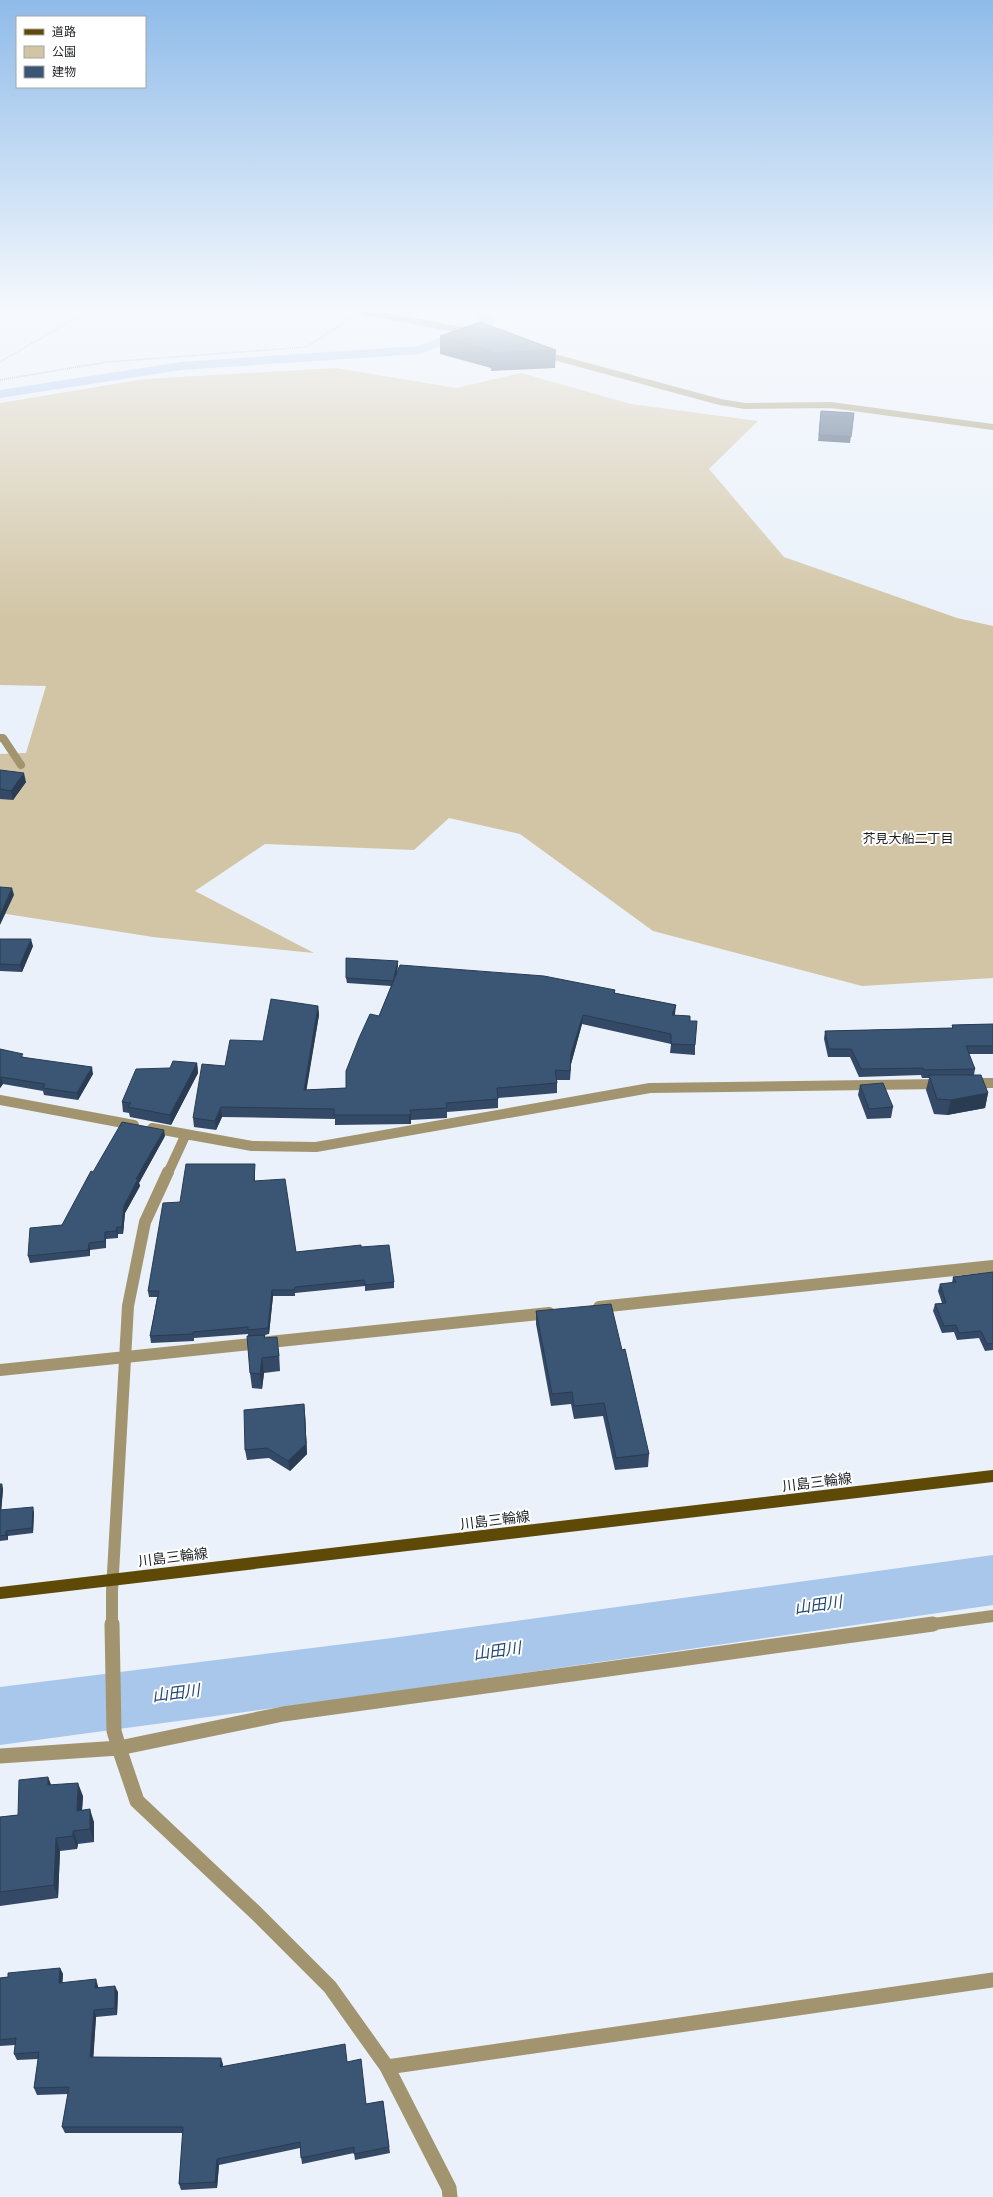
<svg xmlns="http://www.w3.org/2000/svg" width="993" height="2197" font-family="Poppins,'Noto Sans JP',sans-serif">
<style>
.green{fill:#d2c5a5}
.lines{fill:none;stroke-linecap:round;stroke-linejoin:round}
.canal{fill:#a9c6eb;fill-rule:evenodd}
.river{fill:#a9c6eb;fill-rule:evenodd}
.path{stroke:#92979e;stroke-width:1.5;stroke-dasharray:1 1;stroke-linecap:butt}
.lane-far1{stroke:#a2946f;stroke-width:12}
.lane{stroke:#a2946f;stroke-width:15}
.street-far4{stroke:#a2946f;stroke-width:6}
.street-far3{stroke:#a2946f;stroke-width:8}
.street-far2{stroke:#a2946f;stroke-width:10}
.street-far1{stroke:#a2946f;stroke-width:12}
.street{stroke:#a2946f;stroke-width:15}
.primary{stroke:#5e4906;stroke-width:12}
.wall{fill:#334965}
.shaded-wall{fill:#293c52}
.building{fill:#3b5575;stroke:#293c52}
.labels{text-anchor:middle;dominant-baseline:central;stroke-width:4;stroke-linejoin:round;paint-order:stroke}
.neighbourhood-label{font-size:13px;fill:#1d1f23;stroke:#fff}
.near-street-label{font-size:14px;fill:#1d1f23;stroke:#fff}
.near-water-label{font-size:16px;font-style:italic;fill:#204776;stroke:#fff}
</style>
<rect width="100%" height="100%" fill="#eaf1fa"/>
<path class="green" d="M336,368L456,388L521,373L631,404L758,421L709,469L784,557L957,618L993,626V978L862,986L653,931L520,834L449,818L414,850L265,844L195,891L314,953L153,937L0,913V754L26,753L46,686L0,685V403L145,379Z"/>
<g class="lines">
<path class="canal" d="M476,312H490L493,325L491,328L420,354L181,370L0,398V390L181,362L418,346L479,323Z"/>
<path class="river" d="M993,1555V1605L392,1692L0,1745V1687L392,1638Z"/>
<path class="path" d="M0,362L86,312
M0,380L107,362L307,347L350,318"/>
<path class="lane-far1" d="M926,1625L993,1616"/>
<path class="lane" d="M119,1748L283,1714L933,1624"/>
<path class="street-far4" d="M364,312L473,332
M543,354L720,402L745,406L831,405L993,427"/>
<path class="street-far3" d="M0,738H3L21,765"/>
<path class="street-far2" d="M971,1083H993
M0,1100L134,1125
M152,1128L252,1146L316,1147L650,1088L941,1084
M168,1173L186,1134"/>
<path class="street-far1" d="M599,1307L993,1266
M0,1370L549,1313
M112,1625V1591L128,1306L145,1222L168,1172"/>
<path class="street" d="M119,1748L137,1801L256,1913L330,1987L387,2067L449,2188L450,2197
M0,1756L119,1748L114,1731L112,1624
M387,2067L993,1980"/>
<path class="primary" d="M0,1593L993,1476"/>
</g>
<path class="wall" d="M440,336L556,350L555,368L491,371V368L440,354Z
M821,411L854,413L850,443L818,441Z
M0,770L26,782L13,800L0,799Z
M0,939L33,946L22,972L0,971Z
M398,966L397,972L615,990V993L676,1005L674,1015L690,1021L695,1045V1055L670,1053L671,1044L582,1024L571,1064L570,1080H557V1093L498,1098V1108L447,1112V1118L411,1120V1124H409L335,1125V1119L222,1117L216,1130L194,1127L193,1118L225,1066L263,1041L318,1006L319,1015L306,1090L346,1088L379,1016L391,986L347,983L346,978Z
M993,1024V1054H969L975,1069L974,1075L988,1093L985,1108L947,1115L934,1114L926,1090L929,1078H922L921,1075L859,1077L850,1057H828L824,1039L825,1031L952,1028V1025Z
M0,1049L24,1057L93,1074L78,1100L44,1095L43,1091L3,1084L0,1088Z
M197,1063L198,1073L171,1125L130,1117L129,1113L123,1112L122,1102L170,1068Z
M860,1085L893,1107L891,1118L867,1119L858,1095Z
M165,1136L139,1183L140,1186L125,1213L123,1234H118V1238L106,1239V1248L90,1250V1256L30,1263L28,1256L62,1225L93,1172Z
M255,1170V1181L296,1252L361,1247L394,1282V1288L365,1291V1286L295,1293V1296H273L269,1334L265,1335V1338L279,1352L280,1371L264,1373L262,1389L252,1388L250,1373L248,1334L194,1338V1341L151,1343L150,1336L157,1297H149L148,1291L180,1202Z
M993,1272V1350L985,1351L979,1338L957,1340L954,1332L942,1333L933,1311L935,1304L942,1303L938,1291L940,1284L952,1283L953,1277Z
M536,1311L622,1350L649,1454L648,1467L615,1470L603,1416L574,1419L571,1404L551,1406L536,1324Z
M305,1414L307,1454L290,1471L269,1458L247,1460L245,1450Z
M0,1484L3,1489L1,1510L34,1512L33,1533L8,1536V1540L0,1541Z
M48,1777L51,1785L83,1796L82,1810L94,1822V1842L78,1844L77,1849L60,1851L58,1898L0,1906V1817L18,1815Z
M60,1968L63,1974L62,1983L98,1986V1988L118,1992L117,2015L96,2017L93,2057L223,2064V2066L347,2062L366,2104L383,2101L390,2153L355,2160L354,2153L302,2164L300,2148L219,2165L217,2188L181,2190L179,2184L183,2133H65L62,2127L68,2094L37,2095L34,2088L38,2059L17,2060L14,2054L15,2045L0,2046V1978L8,1977Z"/>
<path class="shaded-wall" d="M24,773L26,782L13,800L11,791Z
M12,888L14,895L0,925V915Z
M31,939L33,946L22,972L20,965Z
M398,961V966L394,986L393,981Z
M676,1005L675,1014L671,1024L672,1015Z
M318,1006L319,1015L305,1099L304,1090Z
M583,1015L582,1024L571,1064L570,1080L571,1054Z
M197,1063L198,1073L171,1125L170,1115Z
M92,1067L93,1074L78,1100L77,1093Z
M1,1077L3,1084L0,1088V1078Z
M988,1093L985,1108L947,1115L951,1100Z
M221,1107L222,1117L216,1130L215,1121Z
M411,1114V1124H409V1115Z
M164,1130L165,1136L139,1183L140,1186L125,1213L123,1234L122,1227L124,1206L136,1179Z
M255,1164V1187L254,1181Z
M117,1227L118,1234V1238L116,1231Z
M105,1232L106,1239V1248L105,1241Z
M89,1243L90,1250V1256L88,1250Z
M272,1290L273,1296L269,1334L268,1328Z
M262,1358L264,1373L262,1389L260,1374Z
M304,1404L305,1414L307,1454L290,1471L288,1461Z
M2,1484L3,1489L1,1515L0,1512V1503Z
M33,1507L34,1512L33,1533L32,1528Z
M6,1531L8,1536V1540L6,1535Z
M48,1777L53,1790L48,1785Z
M78,1783L83,1796L81,1824L77,1811Z
M90,1809L94,1822V1842L90,1829Z
M73,1831L78,1844L77,1849L73,1836Z
M56,1838L60,1851L58,1898L54,1885Z
M60,1968L63,1974L62,1990L59,1983Z
M96,1979L98,1986V1994L95,1988Z
M115,1986L118,1992L117,2015L115,2008Z
M94,2010L96,2017L93,2064L90,2057Z
M221,2058L223,2064L222,2073L220,2067Z
M217,2159L219,2165L217,2188L215,2182Z"/>
<path class="building" d="M480,322L556,350L491,353V351L440,336Z
M821,411L854,413L851,437L819,435Z
M0,770L24,773L11,791L0,789Z
M0,887L12,888L0,915Z
M0,939H31L20,965L0,964Z
M346,958L398,961L393,981L346,978Z
M400,965L544,976L615,990L614,993L676,1005L672,1015L690,1016V1021H697L695,1045L671,1044V1034L583,1015L571,1054L570,1071L555,1070L557,1083L497,1088L498,1099L446,1103L447,1108L410,1110L411,1114L409,1115H334V1109L221,1107L215,1121L193,1118L202,1064L225,1066L230,1040L263,1041L271,999L318,1006L304,1090L346,1088V1071L359,1038L370,1014L379,1016Z
M993,1024V1046H966L975,1069L924,1070L923,1068L861,1069L851,1049H829L825,1031L953,1028L952,1025Z
M0,1049L23,1054L21,1057L92,1067L77,1093L43,1088L45,1084L1,1077L0,1078Z
M173,1061L197,1063L170,1115L128,1107L131,1103L122,1102L136,1069L170,1068Z
M929,1075H981L988,1093L951,1100L937,1099Z
M883,1083L893,1107L869,1109L860,1085Z
M122,1122L164,1130L136,1179H138L124,1206L122,1227H117L116,1231L105,1232V1241L89,1243L88,1250L28,1256L30,1228L62,1225L91,1171L93,1172Z
M186,1164H255L254,1181L285,1179L296,1252L361,1245V1247L389,1245L394,1282L365,1285L364,1280L295,1287L294,1290H272L268,1328L248,1330V1327L193,1332V1334L150,1336L159,1291H148L163,1203L180,1202Z
M993,1272V1343L987,1344L981,1331L959,1333L956,1325L944,1326L935,1304L946,1303L940,1284L956,1282L953,1277Z
M611,1304L622,1350L625,1349L649,1454L616,1458L604,1403L574,1406L572,1392L552,1394L536,1311Z
M265,1335L264,1338L277,1337L279,1356L262,1358L260,1374L250,1373L247,1336Z
M304,1404L306,1444L288,1461L267,1448L245,1450L244,1410Z
M0,1484H2L0,1503Z
M33,1507L32,1528L6,1531V1535L0,1536V1510Z
M48,1777V1785L78,1783L77,1811L90,1809V1829L73,1831V1836L56,1838L54,1885L0,1892V1817L18,1815L19,1780Z
M60,1968L59,1983L96,1979L95,1988L115,1986V2008L94,2010L90,2057L221,2058L220,2067L345,2044L347,2062L361,2059L366,2104L383,2101L389,2147L354,2154V2147L301,2158L300,2142L217,2159L215,2182L179,2184L183,2127H62L69,2087L34,2088L39,2052L14,2054L16,2038L0,2040V1978L8,1977V1973Z"/>
<linearGradient id="sky" x2="0" y2="1"><stop stop-color="#8fbbe9"/><stop offset="0.5" stop-color="#f6f9fd"/><stop offset="1" stop-color="#f6f9fd" stop-opacity="0"/></linearGradient>
<rect width="993" height="620" fill="url(#sky)"/>
<g class="labels">
<g class="neighbourhood-label">
<text x="908" y="838">芥見大船二丁目</text>
</g>
<g class="near-street-label">
<text transform="translate(817 1482) rotate(-7)">川島三輪線</text>
<text transform="translate(495 1520) rotate(-7)">川島三輪線</text>
<text transform="translate(173 1557) rotate(-7)">川島三輪線</text>
</g>
<g class="near-water-label">
<text transform="translate(818 1605) rotate(-8)">山田川</text>
<text transform="translate(497 1651) rotate(-8)">山田川</text>
<text transform="translate(176 1693) rotate(-7)">山田川</text>
</g>
</g>
<rect x="16" y="16" width="130" height="72" fill="#ffffff" stroke="#a5a5a7"/>
<rect x="24" y="29" width="20" height="6" fill="#5e4906" stroke="#a5a5a7"/>
<text x="52" y="36" font-size="12" fill="#1d1f23">道路</text>
<rect x="24" y="46" width="20" height="12" fill="#d2c5a5" stroke="#a5a5a7"/>
<text x="52" y="56" font-size="12" fill="#1d1f23">公園</text>
<rect x="24" y="66" width="20" height="12" fill="#3b5575" stroke="#a5a5a7"/>
<text x="52" y="76" font-size="12" fill="#1d1f23">建物</text>
</svg>
